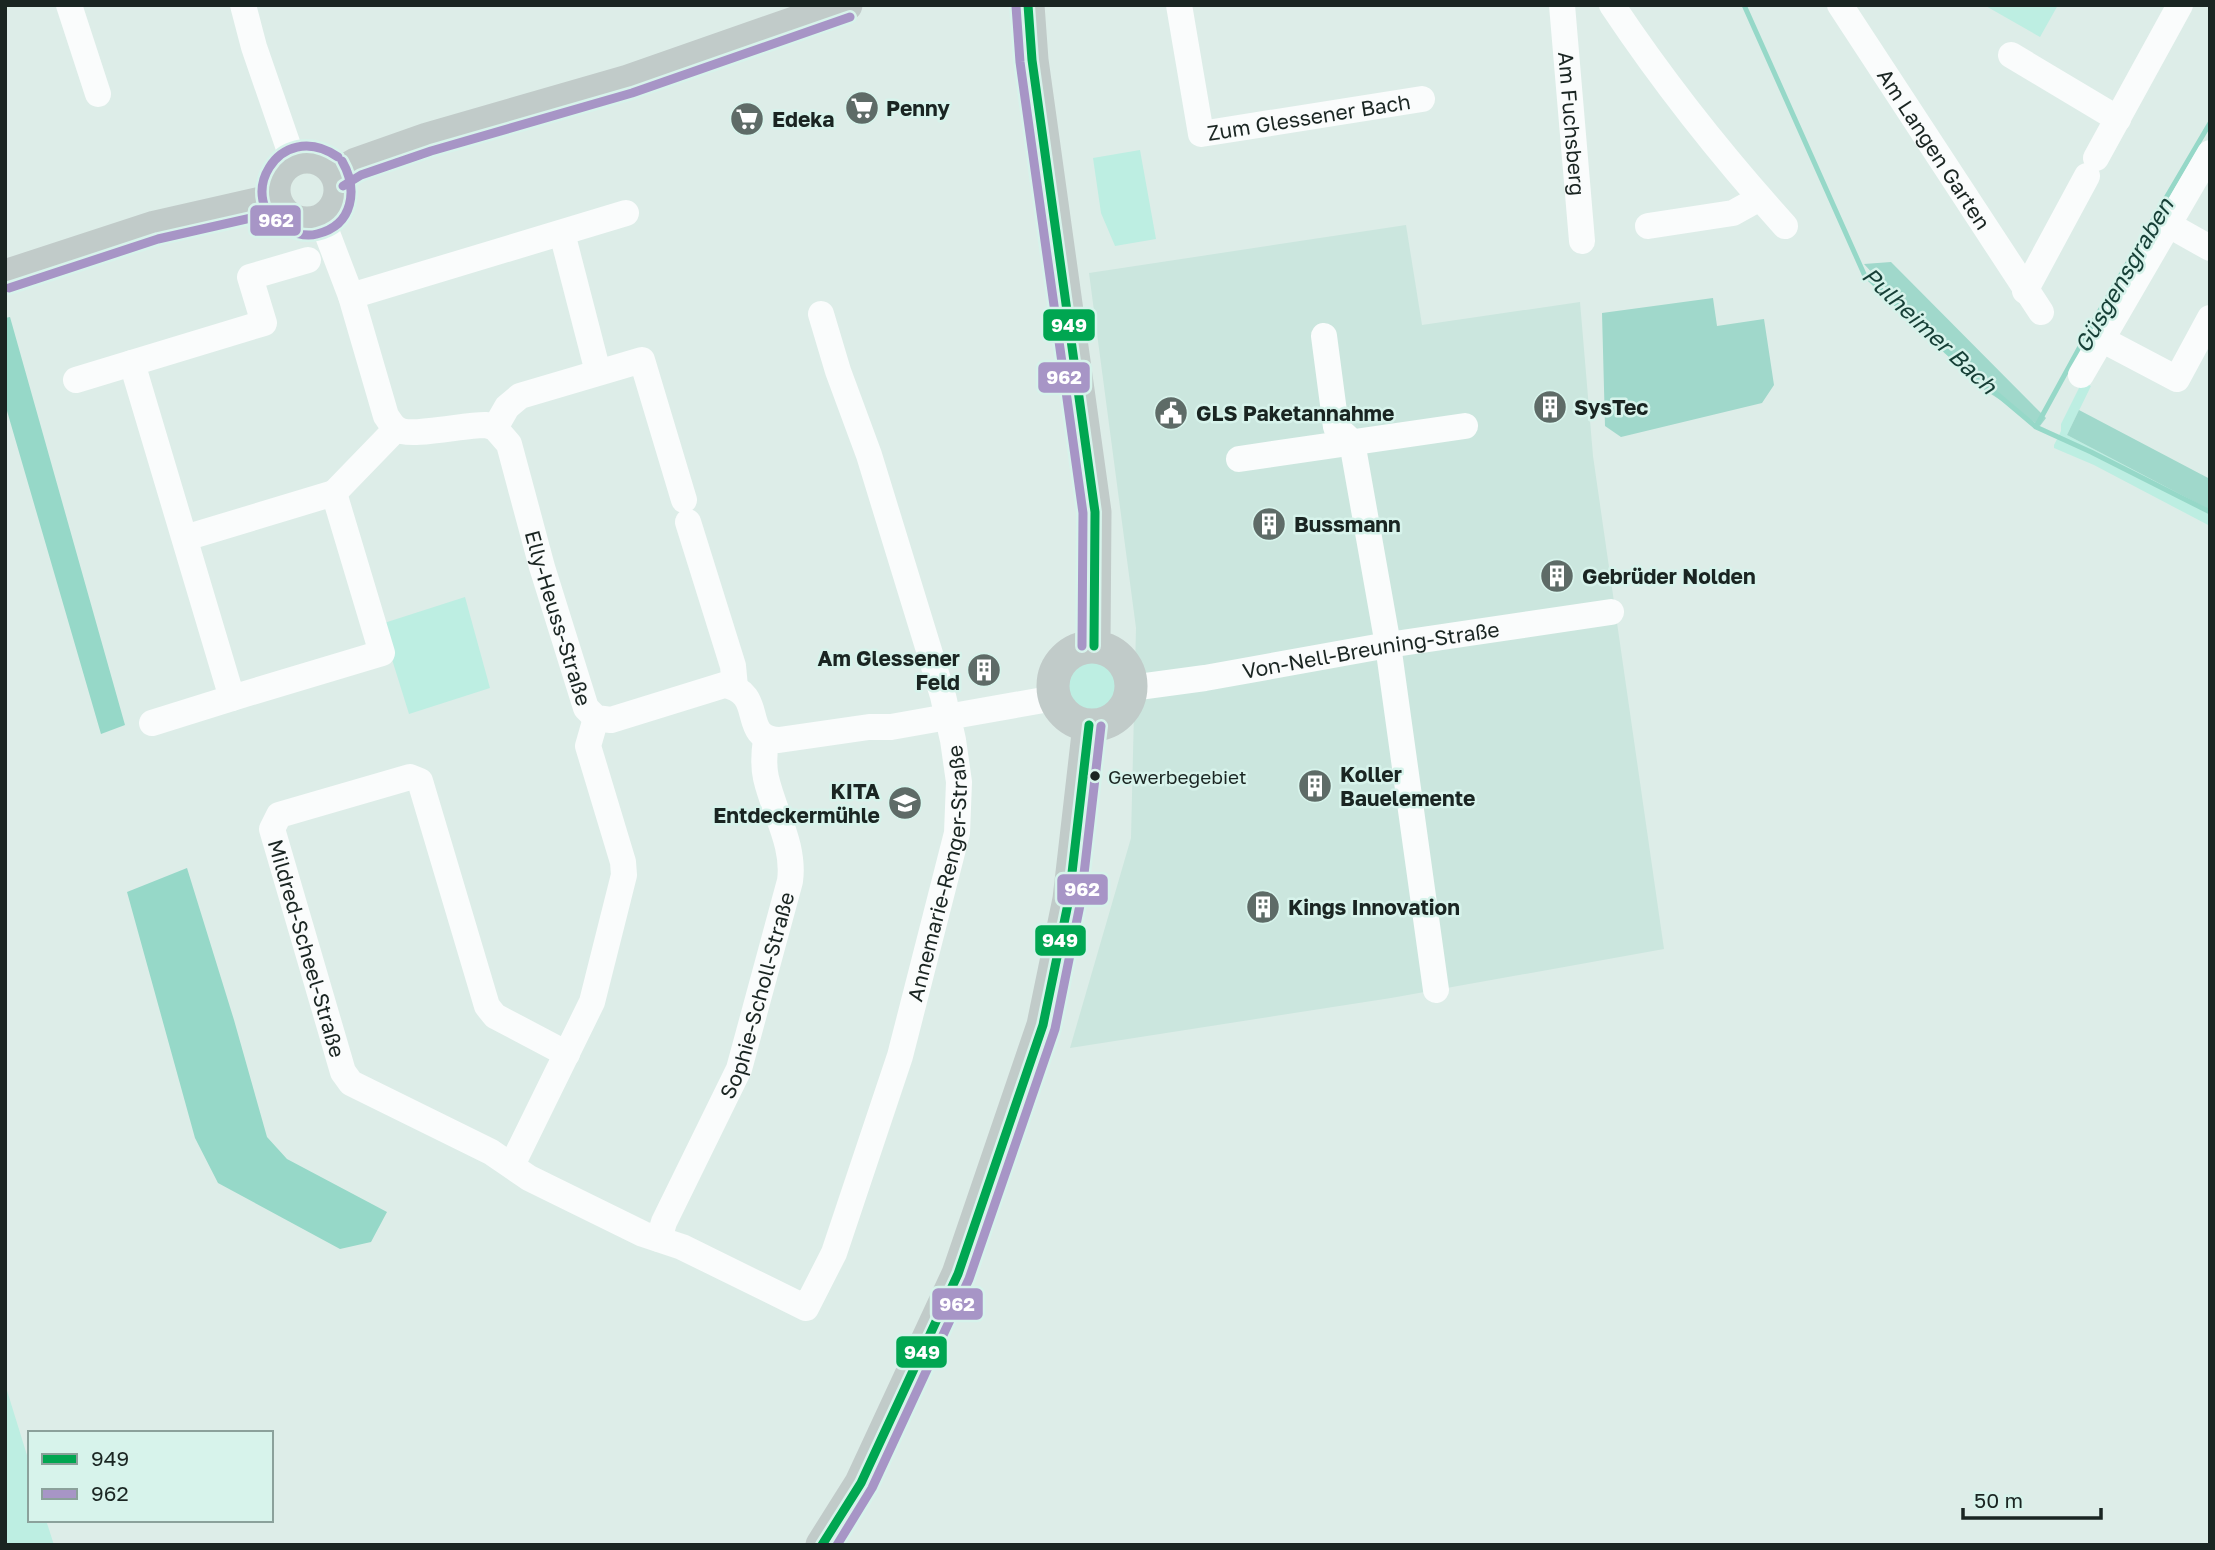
<svg xmlns="http://www.w3.org/2000/svg" width="2215" height="1550" font-family="'Golos Text',sans-serif">
<style>
.built{fill:#cbe6de}
.green{fill:#bdeee2}
.forest{fill:#a0d8cb}
.water{fill:#96d8c8}
.lines{fill:none;stroke-linecap:round;stroke-linejoin:round}
.stream{stroke:#96d8c8;stroke-width:5}
.minor{stroke:#fafcfc;stroke-width:26}
.major{stroke:#c1cbc9;stroke-width:33}
.bus-1-casing{stroke:#d7f3eb;stroke-width:14}
.bus-2-casing{stroke:#d7f3eb;stroke-width:14}
.bus-1{stroke:#00a651;stroke-width:9}
.bus-2{stroke:#a795c6;stroke-width:9}
.bus-dot{fill:#1a2522;stroke:#d7f3eb;stroke-width:2.5}
.labels{text-anchor:middle;dominant-baseline:central;stroke-width:5;stroke-linejoin:round;paint-order:stroke}
.bus-label{font-size:19px;fill:#1a2522;stroke:#d7f3eb;text-anchor:start}
.poi-label{font-size:21px;font-weight:bold;fill:#1a2522;stroke:#d7f3eb;text-anchor:start}
.street-label{font-size:21px;fill:#1a2522;stroke:#d7f3eb}
.water-label{font-size:23px;font-style:italic;fill:#163f36;stroke:#d7f3eb}
.line-badge{stroke:#d7f3eb;stroke-width:2.5}
.badge-label{font-size:19px;text-anchor:middle;font-weight:bold;fill:#fff}
</style>
<rect width="100%" height="100%" fill="#ddede8"/>
<path class="built" d="M1406,225L1422,325L1580,302L1593,456L1664,949L1391,998L1070,1048L1131,838L1136,628L1089,273Z"/>
<path class="green" d="M1984,5H2058L2040,37Z
M1140,150L1156,239L1115,246L1101,213L1093,158Z
M2082,382L2091,386L2067,435L2210,510V526L2094,465L2054,448V445L2061,431V424Z
M465,597L490,688L409,714L381,624Z
M1061 685a30 30 0 1 1 60 0a30 30 0 1 1-60 0Z
M5,1384L30,1465V1520H46L54,1545H5Z"/>
<path class="forest" d="M1891,262L2046,418L2040,426L1971,381L1864,264Z
M1713,298L1717,326L1764,319L1774,385L1762,403L1621,437L1605,426L1602,313Z
M2079,410L2210,479V510L2067,435Z"/>
<path class="water" d="M10,317L125,725L101,734L5,404V318Z
M187,868L234,1020L267,1137L287,1159L387,1212L371,1242L340,1249L218,1183L195,1138L127,892Z"/>
<g class="lines">
<path class="stream" d="M1744,5L1864,274L1946,351L2036,427L2091,452L2210,512
M2036,427L2099,312L2210,123"/>
<g class="minor">
<path d="M69,5L98,94"/>
<path d="M243,5L254,47L293,160"/>
<path id="s1" d="M1179,5L1201,134L1422,99"/>
<path id="s2" d="M1562,5L1582,241"/>
<path d="M1612,5C1664,83 1722,156 1785,226"/>
<path id="s3" d="M1840,5L2041,312"/>
<path d="M2011,55L2118,119"/>
<path d="M2096,158L2180,5"/>
<path id="s4" d="M322,220L351,296L386,416C389,420 392,426 397,429C409,438 467,424 486,425L495,428L509,444L542,567L586,708L596,718L611,720L724,685C768,693 738,738 779,740L869,727H891L1055,698"/>
<path d="M2169,225L2210,248"/>
<path d="M1648,226L1733,213L1760,198"/>
<path d="M562,233L598,372"/>
<path d="M2025,291L2087,176"/>
<path d="M351,296L626,213"/>
<path d="M1324,336L1336,427L1352,442L1388,645L1436,990"/>
<path d="M2103,340L2177,379L2210,318"/>
<path d="M2081,375L2210,153"/>
<path d="M76,380L132,363"/>
<path d="M495,428L507,407L520,396L642,360L684,500"/>
<path d="M1239,459L1465,426"/>
<path d="M334,493L396,429"/>
<path d="M688,522L733,666L735,687"/>
<path d="M185,538L334,493L382,653L232,698L132,363L264,323L250,277L308,260"/>
<path id="s5" d="M1131,688L1205,678L1388,645L1611,612"/>
<path d="M152,723L232,698"/>
<path id="s6" d="M567,1054L495,1016L487,1006L420,781L410,777L279,815L272,829L343,1072L351,1083L491,1152L529,1178L643,1234L682,1247L806,1308L834,1253L900,1056L957,833L959,782L953,740L943,696L869,455L838,371L821,314"/>
<path d="M512,1165L592,1002L624,875L623,862L588,746L596,718"/>
<path id="s7" d="M659,1239L664,1222L739,1069L790,881C795,845 774,813 766,778C763,765 764,753 766,739"/>
</g>
<path class="major" d="M1028,5L1032,60L1095,512L1094,646
M274 190a33 33 0 1 1 66 0a33 33 0 1 1-66 0Z
M337,175L356,164L427,139L628,81L846,5
M5,276L155,227L275,200
M1053 686a39 39 0 1 1 78 0a39 39 0 1 1-78 0Z
M822,1545L861,1483L958,1274L1043,1025L1069,899L1089,725"/>
<g class="bus-1-casing">
<path id="bus-1" d="M1028,5L1032,60L1095,512L1094,646
M822,1545L861,1483L958,1274L1043,1025L1069,899L1089,725"/>
</g>
<g class="bus-2-casing">
<path id="bus-2" d="M1016,6L1020,62L1083,513L1082,646
M338,157C278,116 232,202 286,229C296,234 306,237 317,234C354,225 358,189 342,161
M343,186L361,175L431,151L632,93L850,17
M9,288L158,239L278,212
M837,1545L872,1488L969,1279L1055,1029L1081,900L1101,726"/>
</g>
<use href="#bus-1" class="bus-1"/>
<use href="#bus-2" class="bus-2"/>
</g>
<defs>
<g id="supermarket-disc" transform="scale(1.75)"><circle r="9.5" fill="#5e6b67" stroke="#d7f3eb"/><path d="M-6-5.5h2.5l.6 2H6L4.5 2H-2.5L-4.4-4H-6ZM-1.5 3.2a1.3 1.3 0 1 0 .1 0ZM3 3.2a1.3 1.3 0 1 0 .1 0Z" fill="#fff"/></g>
<g id="building-disc" transform="scale(1.75)"><circle r="9.5" fill="#5e6b67" stroke="#d7f3eb"/><path d="M-4-6H4V6H1V3H-1V6H-4ZM-2.5-4.3h1.7v1.8h-1.7ZM.8-4.3h1.7v1.8H.8ZM-2.5-1h1.7V.8h-1.7ZM.8-1h1.7V.8H.8Z" fill="#fff"/></g>
<g id="civic-disc" transform="scale(1.75)"><circle r="9.5" fill="#5e6b67" stroke="#d7f3eb"/><path d="M-.6-6.5H3V-4.5H.6V-3L4-1V1h2V6H-6V1h2V-1L-.6-3ZM-1.2 2.5V6h2.4V2.5Z" fill="#fff"/></g>
<g id="school-disc" transform="scale(1.75)"><circle r="9.5" fill="#5e6b67" stroke="#d7f3eb"/><path d="M0-5L7-2L0 1L-7-2ZM-4 1L0 2.5L4 1V4Q0 6-4 4Z" fill="#fff"/></g>
</defs>
<g fill-rule="evenodd">
<use href="#supermarket-disc" x="862" y="108"/>
<use href="#supermarket-disc" x="747" y="119"/>
<use href="#building-disc" x="1550" y="407"/>
<use href="#civic-disc" x="1171" y="413"/>
<use href="#building-disc" x="1269" y="524"/>
<use href="#building-disc" x="1557" y="576"/>
<use href="#building-disc" x="984" y="670"/>
<use href="#building-disc" x="1315" y="786"/>
<use href="#school-disc" x="905" y="803"/>
<use href="#building-disc" x="1263" y="907"/>
</g>
<circle class="bus-dot" cx="1095" cy="776" r="6"/>
<g class="labels">
<g class="bus-label">
<text x="1108" y="776">Gewerbegebiet</text>
</g>
<g class="poi-label">
<text x="886" y="108">Penny</text>
<text x="772" y="119">Edeka</text>
<text x="1574" y="407">SysTec</text>
<text x="1196" y="413">GLS Paketannahme</text>
<text x="1294" y="524">Bussmann</text>
<text x="1582" y="576">Gebrüder Nolden</text>
<text x="960" y="658" text-anchor="end">Am Glessener<tspan x="960" dy="24">Feld</tspan></text>
<text x="1340" y="774">Koller<tspan x="1340" dy="24">Bauelemente</tspan></text>
<text x="880" y="791" text-anchor="end">KITA<tspan x="880" dy="24">Entdeckermühle</tspan></text>
<text x="1288" y="907">Kings Innovation</text>
</g>
<g class="street-label">
<text stroke="none"><textPath href="#s1" startOffset="240">Zum Glessener Bach</textPath></text>
<text stroke="none"><textPath href="#s2" startOffset="119">Am Fuchsberg</textPath></text>
<text stroke="none"><textPath href="#s3" startOffset="172">Am Langen Garten</textPath></text>
<text stroke="none"><textPath href="#s4" startOffset="525">Elly-Heuss-Straße</textPath></text>
<text stroke="none"><textPath href="#s5" startOffset="243">Von-Nell-Breuning-Straße</textPath></text>
<text stroke="none"><textPath href="#s6" startOffset="1724">Annemarie-Renger-Straße</textPath></text>
<text stroke="none"><textPath href="#s6" startOffset="616">Mildred-Scheel-Straße</textPath></text>
<text stroke="none"><textPath href="#s7" startOffset="264">Sophie-Scholl-Straße</textPath></text>
</g>
<g class="water-label">
<text transform="translate(2123 275) rotate(-60)">Güsgensgraben</text>
<text transform="translate(1930 330) rotate(43)">Pulheimer Bach</text>
</g>
</g>
<g class="line-badge">
<rect x="249" y="204" width="53" height="33" rx="7" fill="#a795c6"/>
<rect x="1042" y="308" width="54" height="34" rx="7" fill="#00a651"/>
<rect x="1037" y="361" width="54" height="33" rx="7" fill="#a795c6"/>
<rect x="1056" y="873" width="53" height="33" rx="7" fill="#a795c6"/>
<rect x="1034" y="924" width="53" height="33" rx="7" fill="#00a651"/>
<rect x="931" y="1287" width="53" height="34" rx="7" fill="#a795c6"/>
<rect x="895" y="1335" width="53" height="34" rx="7" fill="#00a651"/>
</g>
<g class="badge-label">
<text x="276" y="227">962</text>
<text x="1069" y="332">949</text>
<text x="1064" y="384">962</text>
<text x="1082" y="896">962</text>
<text x="1060" y="947">949</text>
<text x="957" y="1311">962</text>
<text x="922" y="1359">949</text>
</g>
<rect width="2215" height="1550" fill="none" stroke="#1a2522" stroke-width="14"/>
<rect x="28" y="1431" width="245" height="91" fill="#d7f3eb" stroke="#8ba19b" stroke-width="2"/>
<rect x="42" y="1454" width="35" height="10" fill="#00a651" stroke="#8ba19b" stroke-width="2"/>
<text x="91" y="1466" font-size="21" fill="#1a2522">949</text>
<rect x="42" y="1489" width="35" height="10" fill="#a795c6" stroke="#8ba19b" stroke-width="2"/>
<text x="91" y="1501" font-size="21" fill="#1a2522">962</text>
<path d="M1963 1508v10h138v-10" fill="none" stroke="#1a2522" stroke-width="3.5"/>
<text x="1974" y="1508" font-size="21" fill="#1a2522" stroke="#d7f3eb" stroke-width="5" paint-order="stroke">50 m</text>
</svg>
